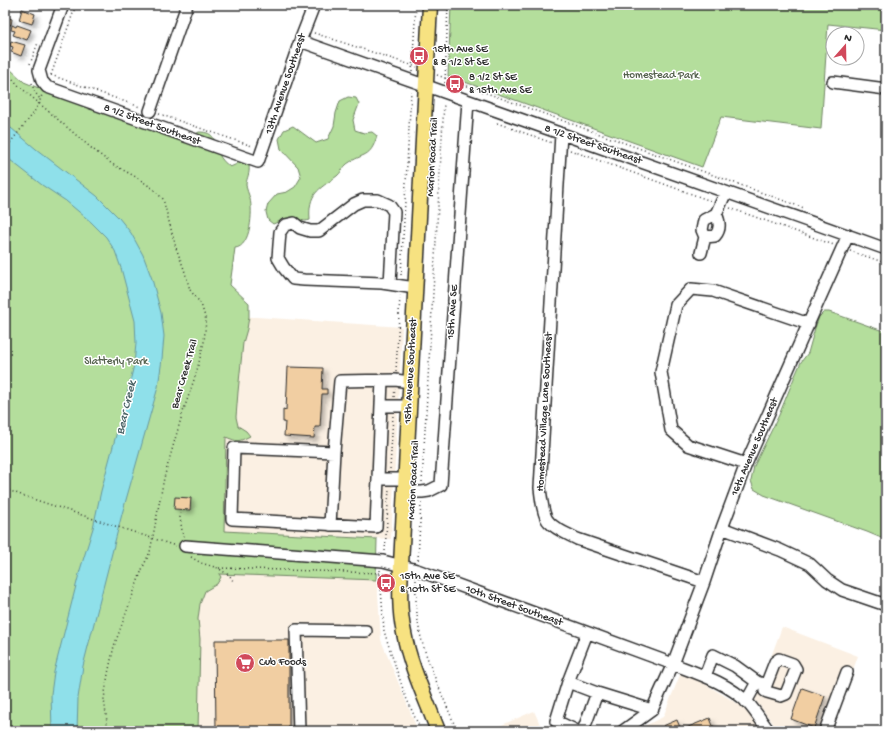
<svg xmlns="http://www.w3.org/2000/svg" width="891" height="736" font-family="'Gochi Hand',sans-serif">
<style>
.built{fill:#fbf0e3}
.green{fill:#b4de9c;stroke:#708464}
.water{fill:#8fe0ea;stroke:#67989e}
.building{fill:#f1cea2;stroke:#2b2b2b;filter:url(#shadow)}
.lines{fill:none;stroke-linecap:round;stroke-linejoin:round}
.minor-casing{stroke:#2b2b2b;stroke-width:14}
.major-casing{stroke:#2b2b2b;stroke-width:17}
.path{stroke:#2b2b2b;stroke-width:1.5;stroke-dasharray:1 3;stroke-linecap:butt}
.minor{stroke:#fff;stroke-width:11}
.major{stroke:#f7e281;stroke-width:14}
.labels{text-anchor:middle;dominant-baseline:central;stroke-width:3;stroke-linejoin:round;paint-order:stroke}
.poi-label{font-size:11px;fill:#2b2b2b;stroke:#fff;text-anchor:start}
.park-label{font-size:11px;fill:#54614d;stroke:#fff}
.street-label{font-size:11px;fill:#2b2b2b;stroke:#fff}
.water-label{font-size:12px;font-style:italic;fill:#496164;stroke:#fff}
</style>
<defs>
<filter id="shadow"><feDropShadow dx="3.5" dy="3.5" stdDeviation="2" flood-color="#0004"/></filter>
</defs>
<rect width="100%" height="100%" fill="#fff"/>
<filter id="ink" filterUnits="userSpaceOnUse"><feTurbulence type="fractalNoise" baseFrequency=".025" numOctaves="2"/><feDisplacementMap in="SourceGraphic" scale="8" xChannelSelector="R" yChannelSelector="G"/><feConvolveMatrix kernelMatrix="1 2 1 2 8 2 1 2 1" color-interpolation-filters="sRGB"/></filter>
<g filter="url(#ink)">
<path class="built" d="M226,315L402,327L391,539L224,531Z
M189,572L377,579L381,640L418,731H188Z
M782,627L858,656L831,731H779L755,700Z
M682,670L743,707L765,731H634L663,717Z
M534,711L543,731H488Z"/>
<path class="green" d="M451,5H886V30L828,24L821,129L721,117L702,167L448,76Z
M5,62L9,68L24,82L85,107L191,144L194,135L199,132C216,132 214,141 219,154C221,159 225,163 230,167C239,164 240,159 249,166C250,174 247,177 246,184C246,189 249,194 250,199C253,211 251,247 235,248L230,285L249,303V317L247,329L243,343L238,392L236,417L238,426L246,431L250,436C238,442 238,442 226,437L224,531L377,539L376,580L219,574L221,577L217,584L205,591L200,604L198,619L200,639L198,731H5Z
M348,97L356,98L359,104L353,120L355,130L364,133L372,132L377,136C370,159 364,152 347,164C343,167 341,173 337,176C318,190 308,193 310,220C303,222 303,220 296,219C288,217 281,221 273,224L268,220L266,212L268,204L277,194L287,192L295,187L301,177L298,167L281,149L279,139L284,130L293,126L316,143L328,139L334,126L336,113L340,101Z
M824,312H829L838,315L886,332V540L867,532L764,495L754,489L751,481L754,466L779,415L794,378L801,362L808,353L815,328L819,317Z"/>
<path class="water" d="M5,123L36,149L97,196L119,218L131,233L143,255L152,279L161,313L164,336L162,359L158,387L122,514L83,666L78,698L77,731H52L51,694L54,672L80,570L93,528L101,491L127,394L134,365L136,343L135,321L121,268L115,251L106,237L91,222L66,201L42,185L5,156Z"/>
<path class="building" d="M22,9L35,14L32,24L19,20Z
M5,17L12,19L11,25L5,23Z
M12,25L16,27L17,25L31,30L27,40L13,35L15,31L11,30Z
M11,41L25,45L21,56L11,52L13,47L10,46Z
M288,367L323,368L322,389H327V394H322L320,427H315L314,438L284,436L285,422H283V409L286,410Z
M175,497L191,498L190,510L174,509Z
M215,640H289V731H216Z
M802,688L825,696L814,728L791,719Z
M710,718L715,731H666L663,726L677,720L681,730Z"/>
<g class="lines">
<g class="minor-casing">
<path id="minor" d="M63,5L39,70L42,81L47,87L258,162L300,41L314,5
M300,41C495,112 691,179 886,249
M833,82L886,89
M150,111L187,5
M561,134L540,488C541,496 543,517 549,522C556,530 568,534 577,539L704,582
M705,237L715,236C721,229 720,222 716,214
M701,253L705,237L702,230L704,220L716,214L726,192
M390,284L394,212L389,205L378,200H363L354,204L319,231H310L300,228L294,223L285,225L280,232L278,258L284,268L293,279L304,280L382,283L415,288
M382,380L376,527L232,519L234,448L334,452L340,381L395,380L410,382
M381,406H409
M746,464L688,445L671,430L661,372L676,305L691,289L713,291L809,324
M378,479H405
M405,492H422L429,491L441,485L468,101
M330,525L334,452
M722,528L780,550L810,564L827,580L842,590L886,605
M185,546L383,561L417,570L673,664C699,674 728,683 748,703C756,712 762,722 769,731
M705,676L713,655L735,666L757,682L746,702
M568,682L597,693L652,710
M757,682L766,685L775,662L779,659L793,664L796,669L786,694L781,696L767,692L765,691L766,685
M299,731L296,630L366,631
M577,731L556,721L568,682L587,633
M583,731L597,693
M623,731L652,710L673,664L704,582L722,528L746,464L848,235
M825,731L847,672"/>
</g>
<g class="major-casing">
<path id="major" d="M430,5L401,565C400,588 399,611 404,633C410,666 426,699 438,731"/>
</g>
<path class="path" d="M314,33L417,67
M30,64L38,43
M5,70L19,86L90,147L112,164L136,177L152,188L163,199L176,248L184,269L190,290L201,304L206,320L204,342L196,374L182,415L164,478L150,552L143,567L114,646L108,674L104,699L107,722L106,731
M412,72L416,5
M51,75L140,107
M51,75L76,5
M437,75L804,208
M32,83L34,91L40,99
M445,83L448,5
M159,114L252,146L253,145
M497,123L552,143
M5,149L33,114L39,103L42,95
M570,150L711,201
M730,208L834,245
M850,251L886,263
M401,275L411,91
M396,371L400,295
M394,397L395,389
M390,469L393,415
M422,482L444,103
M5,489L24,496L176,546
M181,509L180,517L183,537
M385,551L389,489
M191,557L201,563L218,568L230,576L233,581
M418,560L421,502
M219,568L380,573L389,575
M380,570V573L384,631L391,653L405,695L421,731
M416,580C415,600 417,625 423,645C432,674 446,703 457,731"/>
<use href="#minor" class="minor"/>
<use href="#major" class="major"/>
</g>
</g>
<defs>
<g id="bus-disc" transform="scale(1)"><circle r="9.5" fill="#d1495b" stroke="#fff"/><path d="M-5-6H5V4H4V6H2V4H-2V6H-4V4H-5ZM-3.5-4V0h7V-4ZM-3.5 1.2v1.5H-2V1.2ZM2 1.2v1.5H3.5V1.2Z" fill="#fff"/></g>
<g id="supermarket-disc" transform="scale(1)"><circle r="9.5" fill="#d1495b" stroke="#fff"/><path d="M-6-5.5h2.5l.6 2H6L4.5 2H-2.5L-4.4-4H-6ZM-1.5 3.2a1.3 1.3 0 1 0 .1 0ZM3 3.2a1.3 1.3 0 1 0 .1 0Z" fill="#fff"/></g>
</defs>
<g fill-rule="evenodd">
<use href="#bus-disc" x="419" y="56"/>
<use href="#bus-disc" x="455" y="84"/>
<use href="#bus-disc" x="386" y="583"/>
<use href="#supermarket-disc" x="245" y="663"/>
</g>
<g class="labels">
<g class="poi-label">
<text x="433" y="50">15th Ave SE<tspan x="433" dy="13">&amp; 8 1/2 St SE</tspan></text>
<text x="469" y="78">8 1/2 St SE<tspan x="469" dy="13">&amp; 15th Ave SE</tspan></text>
<text x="400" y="577">15th Ave SE<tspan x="400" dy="13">&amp; 10th St SE</tspan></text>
<text x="259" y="663">Cub Foods</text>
</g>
<g class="park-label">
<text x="661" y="76">Homestead Park</text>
<text x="116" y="362">Slatterly Park</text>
</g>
<g class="street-label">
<text transform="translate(286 84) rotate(-71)">13th Avenue Southeast</text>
<text transform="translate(152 125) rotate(20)">8 1/2 Street Southeast</text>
<text transform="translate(593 145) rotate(19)">8 1/2 Street Southeast</text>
<text transform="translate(433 157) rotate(-87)">Marion Road Trail</text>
<text transform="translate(453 312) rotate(-86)">15th Ave SE</text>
<text transform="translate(411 371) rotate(-87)">15th Avenue Southeast</text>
<text transform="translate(185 374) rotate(-74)">Bear Creek Trail</text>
<text transform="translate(545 412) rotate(-87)">Homestead Village Lane Southeast</text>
<text transform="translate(755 447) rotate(-67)">16th Avenue Southeast</text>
<text transform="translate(414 480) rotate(-87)">Marion Road Trail</text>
<text transform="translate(514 606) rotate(20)">10th Street Southeast</text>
</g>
<g class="water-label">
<text transform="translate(127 408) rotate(-77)">Bear Creek</text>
</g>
</g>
<rect width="891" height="736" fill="none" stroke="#fff" stroke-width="20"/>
<rect x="10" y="10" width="871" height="716" fill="none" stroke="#2b2b2b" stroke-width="1.5" filter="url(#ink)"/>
<g transform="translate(845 46) rotate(20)"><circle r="19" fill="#ffffff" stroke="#aaaaaa"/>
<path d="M0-3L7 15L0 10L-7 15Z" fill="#d1495b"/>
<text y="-6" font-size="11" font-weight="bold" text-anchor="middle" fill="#2b2b2b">N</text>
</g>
</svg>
